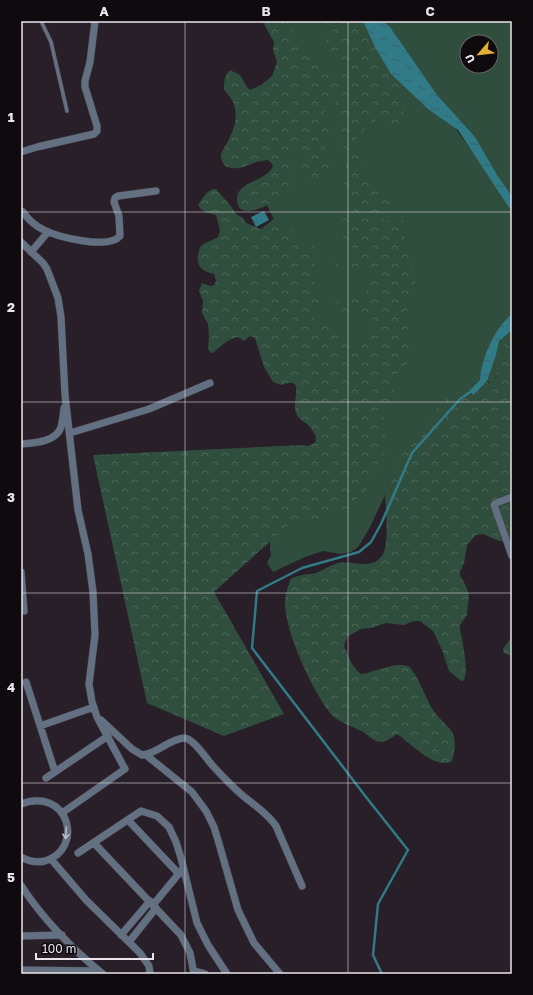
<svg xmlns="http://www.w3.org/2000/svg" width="533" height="995" font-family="'Golos Text',sans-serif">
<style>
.green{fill:#2f4e3d;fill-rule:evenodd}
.forest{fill:url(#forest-crowns)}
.water{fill:url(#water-ripples)}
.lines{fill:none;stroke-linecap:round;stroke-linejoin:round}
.stream{stroke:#317a87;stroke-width:2.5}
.service-casing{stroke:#433b44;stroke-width:4.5}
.minor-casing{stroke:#433b44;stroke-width:8}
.service{stroke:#627082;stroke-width:3.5}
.minor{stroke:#627082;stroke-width:7}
.oneway{stroke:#bbbcc6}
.grid{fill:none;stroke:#ebe5eb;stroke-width:1;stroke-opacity:0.55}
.neatline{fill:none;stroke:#ebe5eb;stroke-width:1.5}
.grid-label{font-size:13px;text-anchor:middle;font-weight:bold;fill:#ebe5eb}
</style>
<defs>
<pattern id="forest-crowns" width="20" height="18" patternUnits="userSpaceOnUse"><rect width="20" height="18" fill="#2f4e3d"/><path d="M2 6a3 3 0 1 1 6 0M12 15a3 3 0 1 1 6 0" fill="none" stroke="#4d6759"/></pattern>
<pattern id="water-ripples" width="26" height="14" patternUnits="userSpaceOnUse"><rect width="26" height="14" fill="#317a87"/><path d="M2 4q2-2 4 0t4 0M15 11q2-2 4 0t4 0" fill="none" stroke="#3a626a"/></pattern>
</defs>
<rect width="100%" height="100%" fill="#281f29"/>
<path class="green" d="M286,21H331L357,77L300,87Z
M379,21H512V200ZM467,42H491V66H467Z
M386,84L410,85L450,121L494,181L512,210V318C510,341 502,362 493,384L483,379L390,485L369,529L358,547L351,552L341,554L323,551L305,557L273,572L267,563L271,555L270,550V524L369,471L380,224L361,177L353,142Z
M337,88L345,142L394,256L376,325L361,355L309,327L277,226L266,203L275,157L318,101Z"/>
<path class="forest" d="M261,21H292L293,32C298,36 303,39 305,46C305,50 304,52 307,56C320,56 321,64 328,73L340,69L341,65C340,61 335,60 333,56C329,48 322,29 324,21H368L402,80V86H403L398,95C401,103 408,116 402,124C400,126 396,128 393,129L390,128L387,121L384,117H381L378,118L374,123L364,130L356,140V149L362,167L369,170L370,173L367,179C374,193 384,195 396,204L383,218L384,221L392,219L403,220C407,229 408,233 403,242L410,256L415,276V282L412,288L407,312L409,349L407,363L402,371L392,376V389L394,391L389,410L384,415L383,427L387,440L384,460L380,469L373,476L371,483L360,497L350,503L347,510L330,517L320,526L318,525L317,519L314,518C309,523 298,523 292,522L214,592L284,714L224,736L147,703L93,455L304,445L307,446L315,443L316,437C314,433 312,429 309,426C305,421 298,420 296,413C291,398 307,376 281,385L273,382L264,367L255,338L250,336L244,341L238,337C228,339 221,346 213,353L210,352L208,349L209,337L208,324L202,313L203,301L199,291L202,283L210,286L214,285L216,281L214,274C203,272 196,267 198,255C199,252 199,248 201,246C204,243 213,240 218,237L220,230L216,215C209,213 201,212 198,205C202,199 208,188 216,189L230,205L237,215L242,217L246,223L261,229L275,218C280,223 288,224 293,230C295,233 295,236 298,238C301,241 306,241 309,244C321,251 316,261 312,272L315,279L313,288C316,296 330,304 320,312L313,311L310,313L314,319L315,325L320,327L333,321L338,324L341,330L350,331L351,339L361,343L371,329C362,311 354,321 341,314C336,312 332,307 328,304C345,297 370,303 372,278C373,271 371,266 364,263C349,272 341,275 331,257L354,260L360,254L359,250C348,247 342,241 341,229C341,226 341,223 343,220C345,217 350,214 353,212L355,203C340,182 344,176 348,152L346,149L340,145L338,141V118L335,100H332L322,106L328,121L331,139C320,149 328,155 329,166C329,170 328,175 328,179C318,184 306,186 301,174C299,168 300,160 299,155C293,152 287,156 282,159C284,161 287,162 289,164C294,172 294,187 288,194C286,196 280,198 277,200C268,205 238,222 237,200C236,180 269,182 273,165L268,160C263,161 259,161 254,163C243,167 237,171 225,166C223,163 220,159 221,155C222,150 226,145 228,141C238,122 240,105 224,90C224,82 224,76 230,70L240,75L247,87L250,90L261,85L272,76L277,62L273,50L274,42L264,24Z
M512,325V549L506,541H499L483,534L476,535L467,545L464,563L460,572V575L466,586L469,595L467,615L460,625V631L462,638L465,657L466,672L464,680L461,681L449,671L442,650L433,631L420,621H413L404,625L386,623L371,628L361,629L347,637L344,646C348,655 352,668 361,674C373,673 398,660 409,667C417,673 427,701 433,710C439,720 451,726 454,737C456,746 454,753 452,761C435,771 410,742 397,734C388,740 381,746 371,738C368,736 365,732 361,731C351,726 338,722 330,713C312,690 284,630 285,601C285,596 287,591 288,586C289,585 290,581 290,580C296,574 308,575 316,573C324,570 330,565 338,563C349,561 363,566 372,563C376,562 381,558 383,554C389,544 386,509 385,496L388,489L390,485L396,466L409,444L430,416L448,397L470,386L473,387L485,381L489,383L496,378L500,355L507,340L505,338Z
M512,636V656L504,653L503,649Z"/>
<path class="water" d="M363,21H383L390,27L437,95L475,137L497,175L511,195L512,198V212L458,130L428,109L391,74L375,47Z
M264,211L269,220L256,227L251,217Z
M512,314V330L499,341L496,355L487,381L473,395L470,390L480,380C481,359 495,327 512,314Z"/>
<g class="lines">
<path class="stream" d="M382,974L373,955L378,904L408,850L366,797L252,648L257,591L302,568L359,552L371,542L381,524L412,453L460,399L473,390"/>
<g class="service-casing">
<path id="service" d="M41,21L51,42L67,111"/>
</g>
<g class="minor-casing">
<path id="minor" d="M21,152L37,147L94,134L97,131V126L85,87V81L90,62L95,21
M21,214L23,212C28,219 34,225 42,229C57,237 108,250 120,236L119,216L114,202L115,198L118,196L156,191
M21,242L43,263L47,269L58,298L61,317L65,395L78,510L88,554L93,592L95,635L89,684L92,702L97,717L125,769L62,813
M31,252L48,232
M70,433L149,409L210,383
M21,444C33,443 57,442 61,427C63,421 63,414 64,408
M512,497L496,503L494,505L512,556
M21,572L24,611
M26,682L55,772
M101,720L132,749L142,755C157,754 169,739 184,738C193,738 206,758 212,765C223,777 234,789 247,799C258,808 268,814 276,826L302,886
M40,726L94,707
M146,755L192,792L206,811L214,827L220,847L238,910L254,943L280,974
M46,778L108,736
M21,804C69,786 85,849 45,861C36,863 28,861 21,857
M128,820L179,874
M94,843L181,935L190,953L194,974
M78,853L141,811L157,816L169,827L176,842L181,858L197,923L208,945L227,974
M51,859L86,900L140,953L149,966L150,974
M21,885C41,917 73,950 103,974
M153,905L181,871
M121,935L150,901
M21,936L62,935
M129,942L156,908
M21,970L99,971
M194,971L205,974"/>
</g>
<use href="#service" class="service"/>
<use href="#minor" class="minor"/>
</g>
<defs><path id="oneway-shaft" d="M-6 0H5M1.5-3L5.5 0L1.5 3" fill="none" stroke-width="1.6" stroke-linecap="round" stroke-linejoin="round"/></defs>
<use class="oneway" href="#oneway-shaft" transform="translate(66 833) rotate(94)"/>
<path class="grid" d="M185,21V974M348,21V974M21,212H512M21,402H512M21,593H512M21,783H512"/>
<rect width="533" height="995" fill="none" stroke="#0e0a0e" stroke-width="44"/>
<g transform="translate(479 54) rotate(242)"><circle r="19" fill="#0e0a0e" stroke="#666266"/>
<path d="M0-3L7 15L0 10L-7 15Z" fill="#e4ad35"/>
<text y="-6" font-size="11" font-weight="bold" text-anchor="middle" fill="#ebe5eb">U</text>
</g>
<path d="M36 953v6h117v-6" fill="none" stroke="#ebe5eb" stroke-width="2"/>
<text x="42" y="953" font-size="12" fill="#ebe5eb" stroke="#0e0a0e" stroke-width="3" paint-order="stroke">100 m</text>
<rect x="22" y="22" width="489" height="951" class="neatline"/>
<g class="grid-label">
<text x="104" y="16">A</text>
<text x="266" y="16">B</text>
<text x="430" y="16">C</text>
<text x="11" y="122">1</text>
<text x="11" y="312">2</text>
<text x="11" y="502">3</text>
<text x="11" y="692">4</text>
<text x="11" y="882">5</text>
</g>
</svg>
